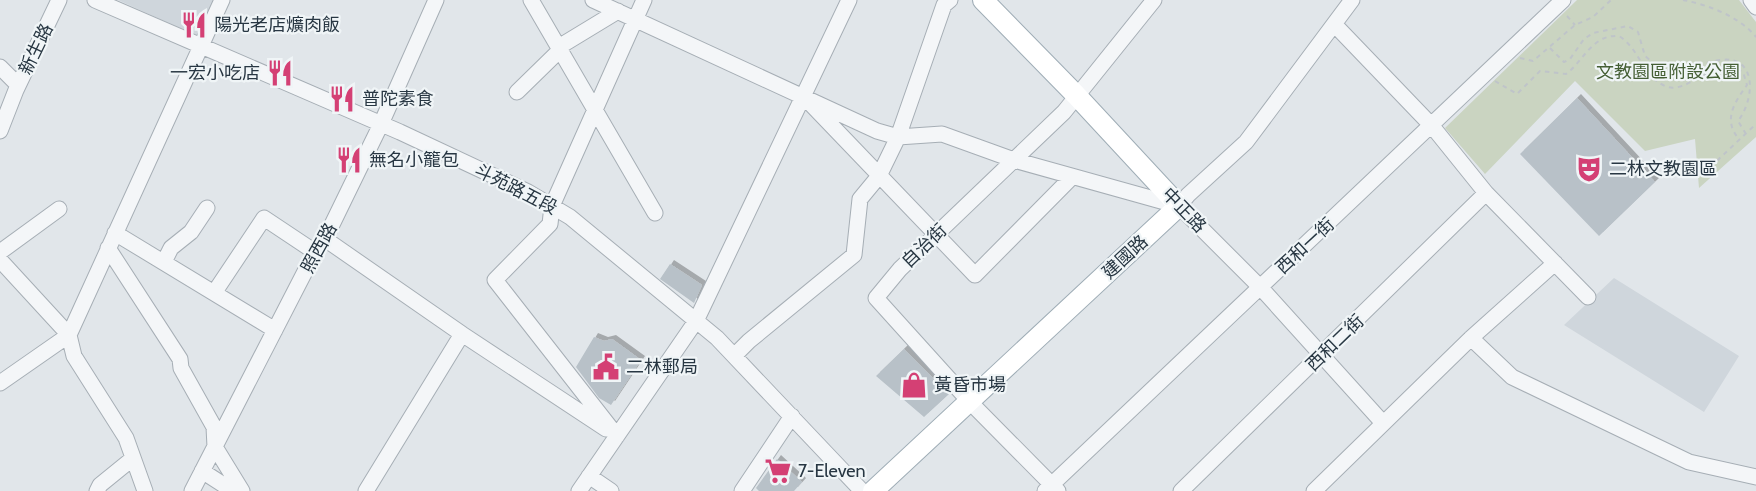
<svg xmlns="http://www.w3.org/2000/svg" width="1756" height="491" font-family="Cabin,'Noto Sans TC',sans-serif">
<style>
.built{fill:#cfd6dc}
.green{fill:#cad4c1}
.building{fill:#b8c1c8;filter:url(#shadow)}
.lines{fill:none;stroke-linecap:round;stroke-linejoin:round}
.minor-casing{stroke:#a6aeb5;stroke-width:17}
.major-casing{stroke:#9fadb6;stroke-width:22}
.path{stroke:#bfc4c9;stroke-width:2;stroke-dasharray:4.5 4.5;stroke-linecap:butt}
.minor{stroke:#f4f6f8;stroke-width:15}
.major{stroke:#fff;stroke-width:20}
.labels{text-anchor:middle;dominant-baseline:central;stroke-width:4.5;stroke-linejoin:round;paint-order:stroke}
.poi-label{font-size:18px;fill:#283743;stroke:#f0f5f7;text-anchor:start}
.street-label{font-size:18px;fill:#283743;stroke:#f0f5f7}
.park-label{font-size:18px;fill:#455f35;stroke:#f0f5f7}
</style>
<defs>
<filter id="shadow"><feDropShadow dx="4" dy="-4" stdDeviation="0" flood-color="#0004"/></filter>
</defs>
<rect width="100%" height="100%" fill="#e1e6ea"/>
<path class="built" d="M118,0H214L197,36Z
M1614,278L1739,356L1704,412L1564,325Z"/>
<path class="green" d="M1577,0H1739L1756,22V137L1699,188L1695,139L1645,151L1575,81L1485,174L1445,128Z"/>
<path class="building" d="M1577,98L1655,182L1599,236L1520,154Z
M670,264L702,285L694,303L660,279Z
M594,337L604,341L612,339L641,360L611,405L599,398L576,367Z
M904,349L949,394L924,417L876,376Z
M777,459L802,482L794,491H759L756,488Z"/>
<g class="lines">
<g class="minor-casing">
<path id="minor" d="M95,0L400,132L528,192L570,217L717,338L862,491
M531,0L655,213
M593,0L877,131L898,137L942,134L1014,160L1179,206L1261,288L1383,423
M1751,0L1756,7
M1334,24L1432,126L1486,193L1588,297
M0,67L18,85
M517,92L559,51L562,45L618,11
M810,103L975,275L1072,177
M0,131L16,90L59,0
M1179,206L1188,195L1246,142L1352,0
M115,233L275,330
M325,239L462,334L606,429
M108,248L180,359L181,368L214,427L215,447L242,491
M0,252L59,209
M0,260L69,335L74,356L126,438L145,491
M164,262L171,248L191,232L207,208
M214,293L264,218L315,252
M1471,338L1512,377L1689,462L1756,477
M734,356L749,341L854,255L860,199L879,176L898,137L944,5L950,0
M0,383L69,335L222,0
M617,436L495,280L550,224L552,206L644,0
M202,471L233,491
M589,476L611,491
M97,491L100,485L132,459
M192,491L315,252L325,239L381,124L436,0
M366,491L462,334
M579,491L696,321L849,0
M742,491L792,416
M1045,491L1563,0
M1058,491L969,401L876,298L900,269L1064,112L1154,0
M1181,491L1486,193
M1314,491L1471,338L1555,263"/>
</g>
<g class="major-casing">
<path id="major" d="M873,491L1179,206L1076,95L983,0"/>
</g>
<path class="path" d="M1683,0C1708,5 1739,16 1756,37
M1567,16L1575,25
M1550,48L1564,62L1570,59L1584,39L1593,33L1628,26L1638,32L1645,56L1672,78C1689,71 1702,62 1721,60C1756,55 1756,97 1738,121L1746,134
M1520,58L1533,61L1575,25L1593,17L1611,0
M1495,81L1517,94L1540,71L1566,74C1584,61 1592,34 1619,36C1640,49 1642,76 1665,86C1688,96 1709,57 1743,72L1747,85C1734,103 1722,121 1740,140
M1704,173L1756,124"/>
<use href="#minor" class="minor"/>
<use href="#major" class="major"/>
</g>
<defs>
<g id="restaurant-bare" transform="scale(2.07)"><path d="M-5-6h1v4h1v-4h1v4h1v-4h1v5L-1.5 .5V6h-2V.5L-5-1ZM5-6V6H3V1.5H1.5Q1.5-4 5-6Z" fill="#d44074" stroke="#f0f5f7" stroke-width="2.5" paint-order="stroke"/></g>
<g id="theatre-bare" transform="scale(2.07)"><path d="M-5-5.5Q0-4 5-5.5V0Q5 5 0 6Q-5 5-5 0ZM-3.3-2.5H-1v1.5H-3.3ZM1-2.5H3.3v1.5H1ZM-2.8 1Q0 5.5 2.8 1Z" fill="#d44074" stroke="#f0f5f7" stroke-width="2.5" paint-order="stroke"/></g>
<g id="civic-bare" transform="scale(2.07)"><path d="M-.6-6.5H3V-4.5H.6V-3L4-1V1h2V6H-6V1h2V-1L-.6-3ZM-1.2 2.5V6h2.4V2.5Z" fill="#d44074" stroke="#f0f5f7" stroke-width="2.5" paint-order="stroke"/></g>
<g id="shop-bare" transform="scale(2.07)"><path d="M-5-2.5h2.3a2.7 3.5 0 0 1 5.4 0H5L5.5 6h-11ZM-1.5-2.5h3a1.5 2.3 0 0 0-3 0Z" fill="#d44074" stroke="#f0f5f7" stroke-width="2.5" paint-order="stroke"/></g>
<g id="supermarket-bare" transform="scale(2.07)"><path d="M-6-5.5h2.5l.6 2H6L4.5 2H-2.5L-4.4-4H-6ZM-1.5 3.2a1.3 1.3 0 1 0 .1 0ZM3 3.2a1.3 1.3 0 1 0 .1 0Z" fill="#d44074" stroke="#f0f5f7" stroke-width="2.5" paint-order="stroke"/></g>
</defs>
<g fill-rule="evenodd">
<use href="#restaurant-bare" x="194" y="25"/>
<use href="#restaurant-bare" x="280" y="73"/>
<use href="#restaurant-bare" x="342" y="99"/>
<use href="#restaurant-bare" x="349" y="160"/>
<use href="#theatre-bare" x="1589" y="169"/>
<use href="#civic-bare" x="606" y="367"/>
<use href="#shop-bare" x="914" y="385"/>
<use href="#supermarket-bare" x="778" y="471"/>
</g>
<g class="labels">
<g class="poi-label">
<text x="214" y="25">陽光老店爌肉飯</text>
<text x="260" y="73" text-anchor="end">一宏小吃店</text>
<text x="362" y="99">普陀素食</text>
<text x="369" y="160">無名小籠包</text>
<text x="1609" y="169">二林文教園區</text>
<text x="626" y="367">二林郵局</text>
<text x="934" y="385">黃昏市場</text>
<text x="798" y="471">7-Eleven</text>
</g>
<g class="street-label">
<text transform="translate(36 49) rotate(-64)">新生路</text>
<text transform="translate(516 189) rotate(27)">斗苑路五段</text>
<text transform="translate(1184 210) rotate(46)">中正路</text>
<text transform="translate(924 246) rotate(-44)">自治街</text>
<text transform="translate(1305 246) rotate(-43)">西和一街</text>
<text transform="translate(319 248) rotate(-61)">照西路</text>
<text transform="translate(1125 257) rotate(-43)">建國路</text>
<text transform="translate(1335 343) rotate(-44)">西和二街</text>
</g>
<g class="park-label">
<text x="1668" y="72">文教園區附設公園</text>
</g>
</g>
</svg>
